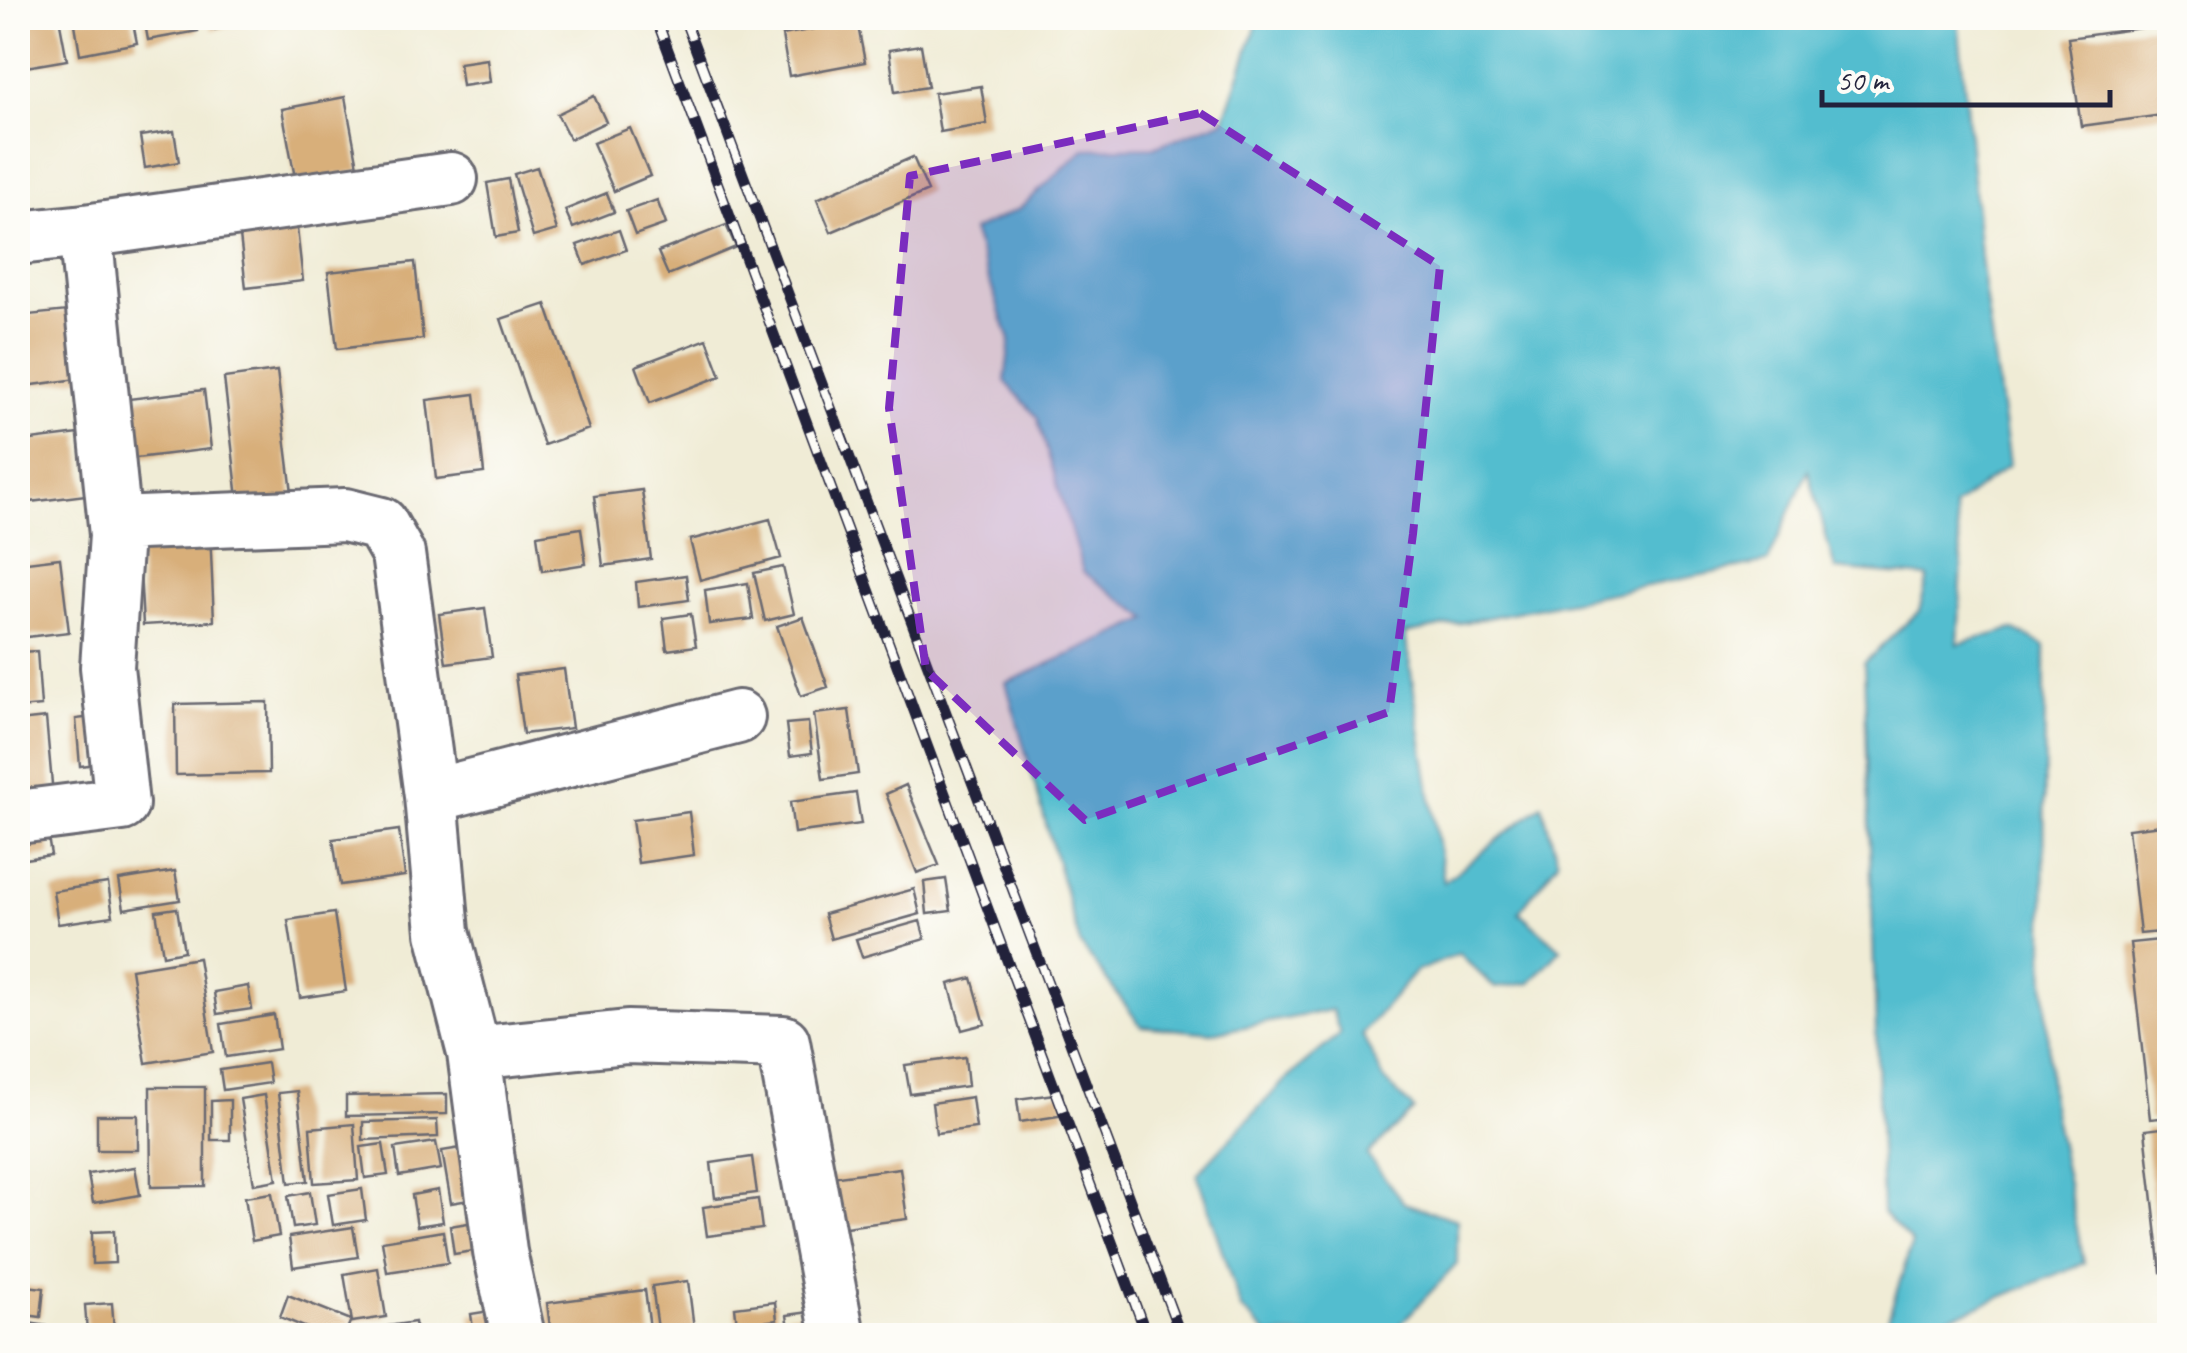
<svg xmlns="http://www.w3.org/2000/svg" width="2187" height="1353" font-family="Caveat,sans-serif">
<style>
.water{fill:#53bdcf;stroke:#3a7085;stroke-width:2.5}
.building{fill:#d8af7a}
.lines{fill:none;stroke-linecap:round;stroke-linejoin:round}
.minor-casing{stroke:#6a6971;stroke-width:58}
.minor{stroke:#fff;stroke-width:52}
.rail-casing{stroke:#22223b;stroke-width:11}
.rail{stroke:#fdfcf7;stroke-width:8;stroke-dasharray:22;stroke-linecap:butt}
.marked{fill:#7b2cbf;fill-opacity:0.2;stroke:#7b2cbf;stroke-width:8;stroke-dasharray:20 12;stroke-linejoin:round}
</style>
<rect width="100%" height="100%" fill="#fdfcf7"/>
<filter id="ink" filterUnits="userSpaceOnUse"><feTurbulence type="fractalNoise" baseFrequency=".01" numOctaves="2"/><feDisplacementMap in="SourceGraphic" scale="20" xChannelSelector="R" yChannelSelector="G"/><feConvolveMatrix kernelMatrix="1 2 1 2 8 2 1 2 1" color-interpolation-filters="sRGB"/></filter>
<filter id="wash" filterUnits="userSpaceOnUse"><feTurbulence type="fractalNoise" baseFrequency=".0048" numOctaves="4" result="noise"/><feDisplacementMap in="SourceGraphic" scale="40" xChannelSelector="R" yChannelSelector="G"/><feGaussianBlur stdDeviation="2.25" result="paint"/><feColorMatrix in="noise" values="0 0 0 0 0 0 0 0 0 0 0 0 0 0 0 0 0 1.4 0 .05"/><feComposite in="paint" operator="in"/></filter>
<g filter="url(#wash)">
<rect width="100%" height="100%" fill="#f0ecd6"/>
<path class="water" d="M1259,18H1958L1981,265L2009,465L1954,507L1962,561L1958,644L2013,629L2045,646L2044,963L2051,1101L2084,1263L1967,1311L1883,1335L1912,1243L1882,1212L1864,663L1919,611L1928,577L1835,569L1808,470L1768,562L1405,634L1444,882L1542,805L1558,861L1519,912L1561,949L1530,983L1495,988L1459,954L1415,972L1362,1034L1384,1079L1414,1110L1367,1155L1404,1203L1457,1220V1264L1390,1335H1268L1241,1309L1197,1174L1285,1080L1340,1034L1332,1010L1212,1033L1141,1026L1080,944L1006,683L1149,619L1083,572L1037,417L1005,381L1010,340L972,231L1019,209L1084,149L1154,147L1224,120Z"/>
<g id="blocks">
<path class="building" d="M18,18H59L67,60L20,68Z
M74,18H132L137,43L80,54Z
M144,18H196L198,31L148,40Z
M210,18H260V21L212,30Z
M857,21L865,62L789,76L782,35Z
M2170,24V114L2081,126L2068,38Z
M921,45L928,87L895,92L889,50Z
M487,59L490,82L462,86L459,63Z
M981,86L987,124L940,132L934,93Z
M594,96L606,122L570,139L557,114Z
M345,97L359,171L296,183L282,109Z
M630,128L650,176L614,191L593,143Z
M174,131L179,162L145,168L140,136Z
M913,157L928,191L831,232L817,199Z
M537,167L557,230L533,237L514,174Z
M508,179L518,233L496,237L487,183Z
M607,193L614,212L573,228L565,210Z
M657,200L666,224L635,235L626,211Z
M296,220L303,281L246,288L239,227Z
M726,225L736,247L668,275L658,252Z
M619,230L626,250L585,265L577,245Z
M415,262L423,339L337,349L328,272Z
M546,304L589,429L544,445L501,319Z
M77,310L85,378L25,386L18,316Z
M707,339L721,376L650,403L636,366Z
M277,371L293,501L239,507L224,378Z
M204,390L211,449L127,459L120,400Z
M475,394L484,473L436,479L427,400Z
M79,434L86,495L30,502L23,441Z
M642,490L651,559L603,566L594,496Z
M770,519L781,558L700,580L690,540Z
M581,528L586,564L542,571L537,535Z
M210,530L214,621L143,625L138,534Z
M60,558L69,632L18,638V563Z
M783,567L794,614L765,621L754,573Z
M686,575L689,600L638,607L636,582Z
M748,583L753,619L709,624L705,590Z
M485,608L492,657L446,663L439,614Z
M691,614L696,646L667,650L663,618Z
M803,617L828,687L801,696L777,626Z
M37,651L41,706L18,708V652Z
M564,669L572,728L523,734L515,675Z
M268,702L269,773L176,775L175,704Z
M849,710L858,774L823,779L814,714Z
M93,717L97,764L80,766L76,719Z
M46,718L53,795L18,799V721Z
M808,722L812,753L790,756L786,724Z
M906,785L939,865L917,873L886,794Z
M856,793L861,824L794,833L790,802Z
M689,812L694,855L638,863L632,820Z
M2170,824V931L2140,934L2128,829Z
M46,825L51,855L19,860L18,829Z
M399,830L405,876L340,885L333,839Z
M175,871L180,900L124,909L119,880Z
M946,879L951,911L927,914L924,882Z
M108,883L113,916L58,924L53,891Z
M914,889L920,914L831,939L824,914Z
M177,908L184,951L163,955L156,911Z
M334,913L346,991L300,998L288,920Z
M920,921L925,939L862,957L856,939Z
M2170,939V1117L2150,1119L2130,943Z
M198,958L213,1052L146,1063L131,969Z
M972,978L985,1024L962,1030L949,984Z
M248,986L252,1009L217,1014L214,992Z
M274,1015L279,1049L226,1057L221,1024Z
M965,1057L968,1086L910,1094L905,1065Z
M267,1063L270,1083L223,1090L220,1070Z
M150,1087H205V1186L151,1187Z
M297,1091L308,1181L289,1183L278,1093Z
M1062,1093L1065,1115L1020,1122L1017,1099Z
M447,1094V1114L346,1116V1096Z
M264,1095L277,1180L254,1184L240,1099Z
M972,1097L976,1128L936,1133L932,1103Z
M230,1100V1140H211V1101Z
M97,1115H138V1150H97Z
M437,1120L438,1137L363,1140V1122Z
M354,1124L358,1180L314,1183L310,1128Z
M2170,1127V1271L2161,1272L2145,1130Z
M436,1142L441,1169L399,1176L395,1148Z
M383,1144L388,1175L365,1178L361,1147Z
M473,1146L481,1198L451,1203L442,1151Z
M752,1157L757,1193L715,1198L711,1163Z
M135,1167L140,1195L93,1203L88,1174Z
M900,1168L907,1219L822,1230L815,1179Z
M362,1189L366,1220L333,1225L328,1194Z
M438,1190L443,1222L417,1226L412,1195Z
M310,1192L315,1225L293,1228L288,1196Z
M272,1193L279,1236L252,1241L245,1197Z
M758,1199L762,1229L707,1236L703,1207Z
M474,1222L479,1250L454,1254L450,1226Z
M353,1227L358,1257L293,1267L289,1237Z
M114,1231L115,1263L92,1264V1232Z
M443,1231L448,1263L387,1272L382,1241Z
M378,1268L386,1317L352,1322L344,1274Z
M688,1281L695,1336H659L652,1286Z
M18,1285L44,1288L41,1317L18,1314Z
M645,1290L651,1336H551L547,1303Z
M288,1295L351,1320L344,1336H326L280,1317Z
M775,1302L777,1320L737,1325L735,1307Z
M112,1303L114,1331L87,1333L85,1305Z
M496,1310L500,1336H474L471,1314Z
M810,1312L813,1336H790L787,1315Z
M415,1322L417,1336H356L355,1331Z
M29,1323L66,1329L65,1336H27Z"/>
</g>
</g>
<g filter="url(#ink)">
<use href="#blocks" fill-opacity="0" stroke="#6a6971" stroke-width="2.5"/>
<g class="lines">
<g class="minor-casing">
<path id="minor" d="M85,231L451,179
M18,238L85,231L116,535L107,667L122,804L18,817
M115,524L345,515L381,524L398,554L431,796L443,932L474,1053L500,1252L518,1336
M431,796L738,717
M474,1053L627,1037L783,1042L838,1336"/>
</g>
<use href="#minor" class="minor"/>
<g class="rail-casing">
<path id="rail" d="M656,18L1147,1336
M684,18L1181,1336"/>
</g>
<use href="#rail" class="rail"/>
</g>
</g>
<path class="marked" d="M1200,113L1440,266L1413,534L1389,712L1085,820L926,670L889,408L910,176Z"/>
<rect width="2187" height="1353" fill="none" stroke="#fdfcf7" stroke-width="60"/>
<path d="M1822 90v15h288v-15" fill="none" stroke="#22223b" stroke-width="5"/>
<text x="1837" y="90" font-size="30" fill="#22223b" stroke="#fdfcf7" stroke-width="8" paint-order="stroke">50 m</text>
</svg>
